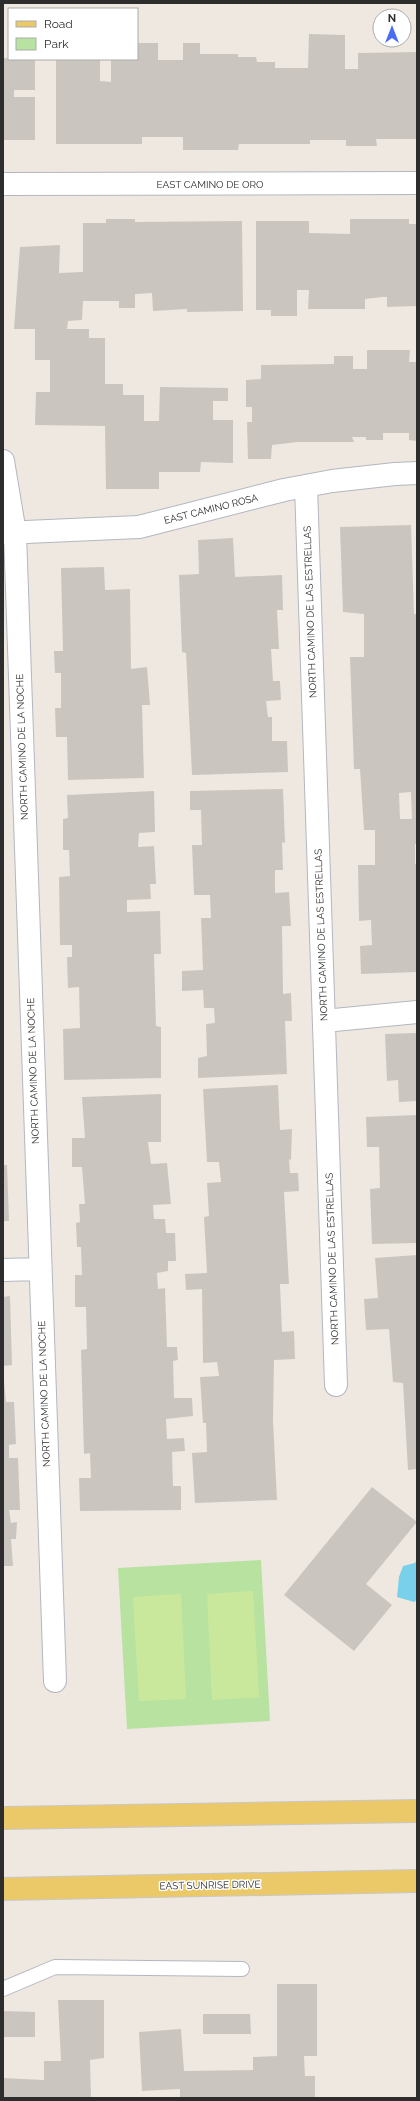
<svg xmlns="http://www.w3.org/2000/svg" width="420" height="2101" font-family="Raleway,sans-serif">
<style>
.green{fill:#b8e2a0}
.pitch{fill:#cae89c}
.water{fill:#79d0eb}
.building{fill:#cac6bf;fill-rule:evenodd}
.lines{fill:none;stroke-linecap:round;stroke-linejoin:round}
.lane-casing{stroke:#b4b7c0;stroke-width:16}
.street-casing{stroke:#b4b7c0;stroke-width:24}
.primary-casing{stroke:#c8c8c8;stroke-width:24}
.lane{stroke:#fff;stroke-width:14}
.street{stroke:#fff;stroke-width:22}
.primary{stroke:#ecc968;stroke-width:22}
.labels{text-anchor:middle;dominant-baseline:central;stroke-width:3;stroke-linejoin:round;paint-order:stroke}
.street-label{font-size:10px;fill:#2d2d2d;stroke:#fff}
</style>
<rect width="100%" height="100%" fill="#eee8e1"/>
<path class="green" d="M261,1560L270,1721L127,1729L118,1568Z"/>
<path class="pitch" d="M253,1591L259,1697L212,1700L207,1594Z
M181,1594L186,1699L139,1701L133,1597Z"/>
<path class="water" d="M417,1559V1600L414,1602L397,1597L399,1577L403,1566L415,1563Z"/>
<path class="building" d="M309,34L345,35V69H358V53L417,52V139H376L377,146H346V140H310V144H239L238,150H183V137H142V144H56V59H100V81L111,82V59H137V43H158V60H183V43H200V54H238V57H256L257,62H275V68H308Z
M3,58L35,59V90H14V97H35V140H3Z
M106,219H135V222L242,221L243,311L187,312V309L153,311L152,293L135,294V308H119V301H83L82,320L68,321L67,329H89V338H105V384H123V395H144V421H159L160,387L228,388V401H213V420H233V463L201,462L200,472H159V489H106L105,426L35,425L36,392H50V360H35V329H14L20,247L60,245L59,273L83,272V223H106Z
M350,219H409V224H417V306L387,307V297H382L365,299V309H308L309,290H297V316H271V310H256V221H309V233L350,234Z
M367,350H410L409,362H417V441L409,440V433H383V440H366V437H352L354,442H298L272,445L271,459H248L247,422H252V407H246V380L261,379V365L334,364V356H353V369H367Z
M411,525L414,614H417V844H415V864H417V972L361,974L360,946L372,945L371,920L359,921L358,865H375V830H364L360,769H354L350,657H364V614L343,612L340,527ZM411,792L412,819H400L399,793Z
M233,538L235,577L282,575L283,610H277L279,649H271L273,681H280L281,700L266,701L268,717H272V741H287L288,772L192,775L186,653L182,652L179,575L199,574L198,540Z
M104,567L105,590L130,589L131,669L147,667L150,705H142L144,778L68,780L67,737H56L55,708H61V673H55L54,651H63L61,568Z
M283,789L285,843L282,842L283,870H275V893L289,892L291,926H282L283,994L291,993L292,1021H285L287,1074L198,1078V1058L207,1056L206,1024L215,1023L214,1008H204L203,990L182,991V971L203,970L201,918H211L210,895H194L192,845H202L201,810H190V791Z
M154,791L155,832L139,833L138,847L154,846L156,884H150L151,899L127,900V912L160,911L161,954H154L156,1026L161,1027V1078L64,1080L63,1029L80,1028L79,987L68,988L67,957H72V945H60L59,877L70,876L69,850H63V819L68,818L67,795Z
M417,1033V1101L399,1102L398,1080L387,1081L385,1034Z
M278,1085L280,1130L292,1129L291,1160L289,1159L290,1173H298L299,1191L284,1192L289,1284H280L282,1332L294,1331L295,1359L274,1360L273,1421L277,1500L195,1503L192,1453L207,1452L206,1423H203L200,1377L219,1376L217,1362L203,1363L202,1289L186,1290L185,1274L207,1273L204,1217L209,1216L207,1183L221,1182L219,1162H207L203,1089Z
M161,1094V1142H148L151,1164L167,1163L171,1204L153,1205L154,1219H165L166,1233H175L176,1261H168V1271L157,1273L158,1289L165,1288L167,1347H177L178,1360L173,1361L174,1398H192L193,1416L166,1419L167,1439L184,1438L185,1451L172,1452L173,1486H181V1510L80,1511L79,1478H91L90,1453L84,1454L81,1350L87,1349L86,1307H75V1275H82L81,1247H77L76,1223L80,1222L79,1204H85L82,1167H72V1138H85L82,1097Z
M417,1115V1243L372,1244L370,1189L380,1188L379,1147H367L366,1117Z
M3,1165H7L9,1221H3Z
M417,1255V1469L408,1470L403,1383L393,1382L389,1329L366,1330L364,1299L378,1298L375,1258Z
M10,1296L12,1365L3,1366V1297Z
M3,1370L6,1402H14L16,1444L9,1445V1458H18L20,1510H9L11,1523L17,1522L16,1539H11L13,1566H3Z
M372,1487L417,1522L366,1584L392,1605L354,1651L284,1595Z
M277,1984H317V2056H304L305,2076H315V2098H180V2089L142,2091L139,2032L181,2029L184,2071L253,2070V2057L277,2056Z
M58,2000H104V2058L90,2060L91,2098H3V2078L44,2080V2061H61Z
M3,2011L35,2012V2037H3Z
M203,2014H250L251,2034H203Z"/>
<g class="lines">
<g class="lane-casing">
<path id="lane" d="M3,1989L55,1967L242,1969"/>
</g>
<g class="street-casing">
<path id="street" d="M3,184L417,183
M3,461L15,533L55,1681
M306,486L336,1385
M3,533L139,527L284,490L332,481L395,474L417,473
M324,1021L417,1012
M3,1270L39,1269"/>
</g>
<g class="primary-casing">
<path id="primary" d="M3,1818L417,1811
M3,1889L417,1881"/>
</g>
<use href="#lane" class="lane"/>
<use href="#street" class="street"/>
<use href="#primary" class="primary"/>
</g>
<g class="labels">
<g class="street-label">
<text x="210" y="184">EAST CAMINO DE ORO</text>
<text transform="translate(211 509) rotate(-14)">EAST CAMINO ROSA</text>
<text transform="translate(310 612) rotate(-92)">NORTH CAMINO DE LAS ESTRELLAS</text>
<text transform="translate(22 747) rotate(-92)">NORTH CAMINO DE LA NOCHE</text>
<text transform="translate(321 935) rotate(-92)">NORTH CAMINO DE LAS ESTRELLAS</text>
<text transform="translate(33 1071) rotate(-92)">NORTH CAMINO DE LA NOCHE</text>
<text transform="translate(332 1259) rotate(-92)">NORTH CAMINO DE LAS ESTRELLAS</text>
<text transform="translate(44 1394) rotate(-92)">NORTH CAMINO DE LA NOCHE</text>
<text transform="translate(210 1885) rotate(-1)">EAST SUNRISE DRIVE</text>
</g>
</g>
<rect width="420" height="2101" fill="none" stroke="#2d2d2d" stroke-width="8"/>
<rect x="8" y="8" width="130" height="52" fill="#ffffff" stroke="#ababab"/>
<rect x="16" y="21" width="20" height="6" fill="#ecc968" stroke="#ababab"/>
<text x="44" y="28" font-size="12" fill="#2d2d2d">Road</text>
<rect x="16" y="38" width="20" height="12" fill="#b8e2a0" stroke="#ababab"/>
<text x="44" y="48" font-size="12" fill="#2d2d2d">Park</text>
<g transform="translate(392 28)"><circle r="19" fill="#ffffff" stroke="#ababab"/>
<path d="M0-3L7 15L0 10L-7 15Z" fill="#486df3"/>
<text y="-6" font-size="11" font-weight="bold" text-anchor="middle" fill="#2d2d2d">N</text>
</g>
</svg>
